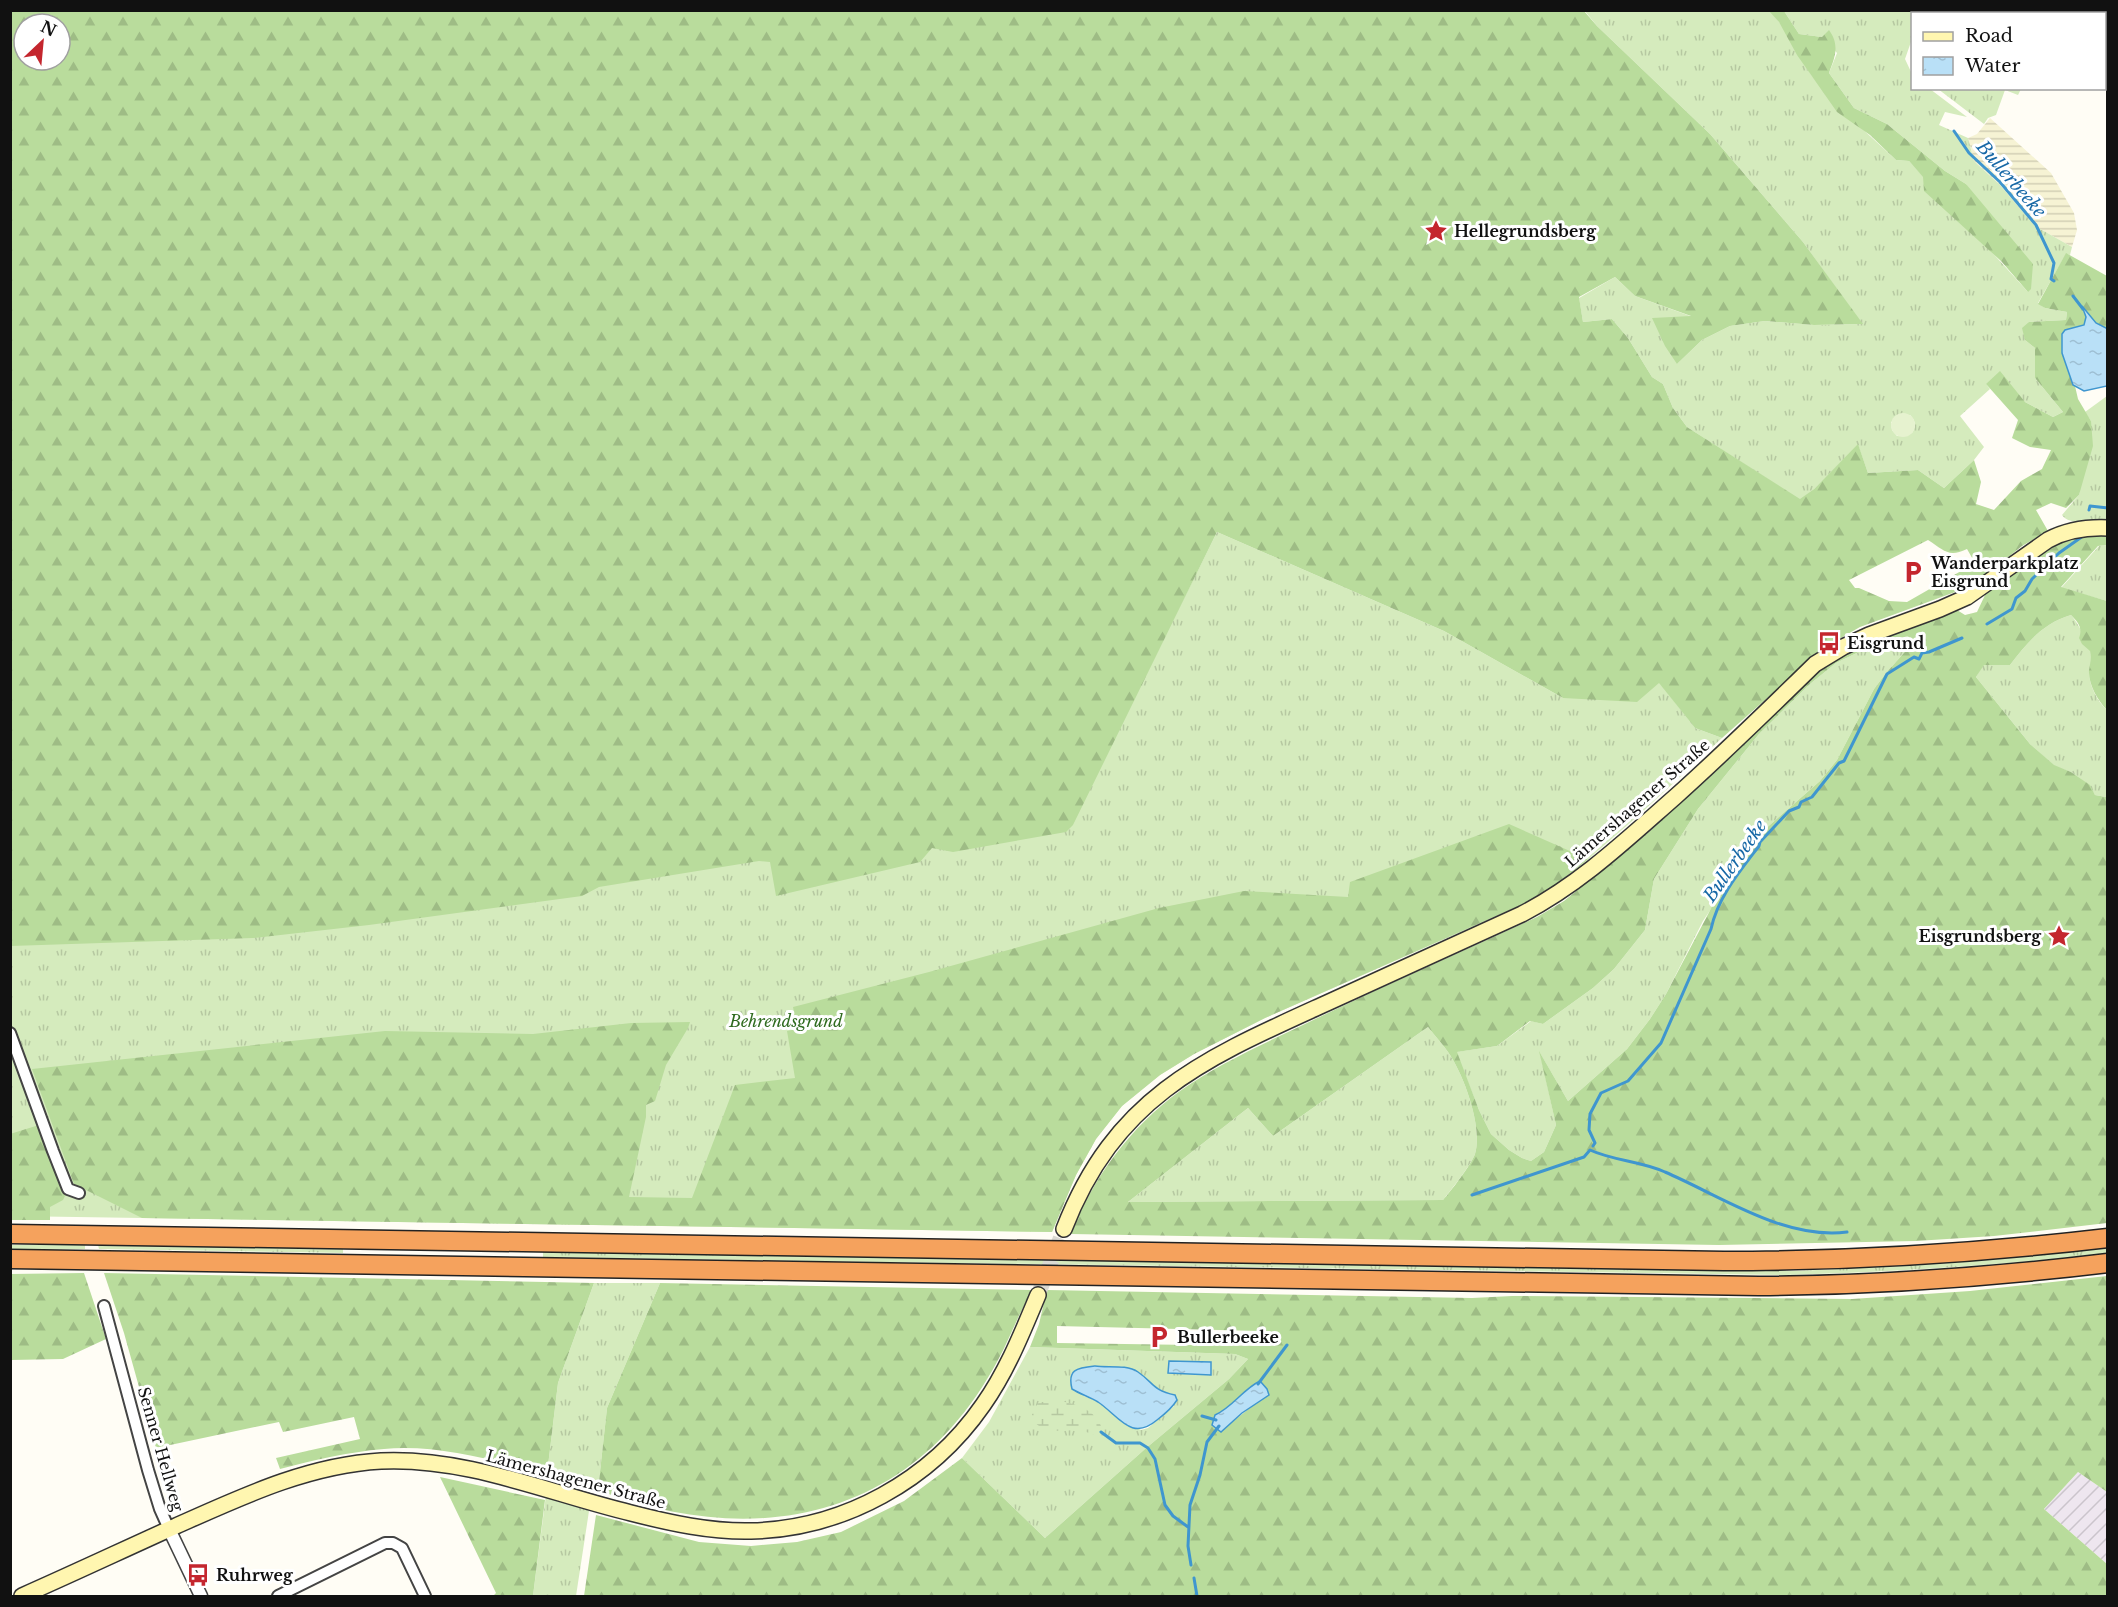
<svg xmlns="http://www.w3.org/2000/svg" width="2118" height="1607" font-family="'Libre Baskerville',serif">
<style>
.industrial{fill:url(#industrial-furrows)}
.farmland{fill:url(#farmland-rules)}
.grass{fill:url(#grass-tufts);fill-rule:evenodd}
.forest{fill:url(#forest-firs);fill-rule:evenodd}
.wetland{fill:url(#wetland-marsh)}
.pitch{fill:#e6f2cf}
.water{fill:url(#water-ripples);stroke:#3f96cf;stroke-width:1.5}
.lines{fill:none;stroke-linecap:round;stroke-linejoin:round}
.stream{stroke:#3f96cf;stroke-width:3}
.secondary-tunnel{stroke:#dbdad3;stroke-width:15;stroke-dasharray:15 8;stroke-linecap:butt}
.minor-casing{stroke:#444;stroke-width:14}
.tertiary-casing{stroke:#444;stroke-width:15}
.secondary-casing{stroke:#333;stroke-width:18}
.motorway-casing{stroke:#222;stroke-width:21}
.minor{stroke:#fff;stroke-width:10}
.tertiary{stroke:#fff;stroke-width:12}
.secondary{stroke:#fff6b0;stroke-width:15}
.motorway{stroke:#f5a25d;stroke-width:18}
.labels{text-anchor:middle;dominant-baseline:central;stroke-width:6;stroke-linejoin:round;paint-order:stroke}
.poi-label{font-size:16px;font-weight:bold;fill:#111;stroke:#fff;text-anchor:start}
.street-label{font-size:16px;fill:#111;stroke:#fff}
.park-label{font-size:16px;font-style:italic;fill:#2f6b1f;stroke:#fff}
.water-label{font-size:18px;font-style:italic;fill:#1768a6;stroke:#fff}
</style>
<defs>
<pattern id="industrial-furrows" width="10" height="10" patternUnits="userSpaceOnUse" patternTransform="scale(1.5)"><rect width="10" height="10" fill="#eee6ef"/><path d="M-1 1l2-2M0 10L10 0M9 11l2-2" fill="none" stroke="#cbc4cc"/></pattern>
<pattern id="farmland-rules" width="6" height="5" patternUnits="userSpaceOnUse" patternTransform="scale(1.5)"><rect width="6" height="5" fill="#f6f3d4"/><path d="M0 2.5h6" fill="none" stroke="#d2cfb5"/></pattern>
<pattern id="grass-tufts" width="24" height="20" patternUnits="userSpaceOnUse" patternTransform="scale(1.5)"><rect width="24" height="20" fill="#d5ebbd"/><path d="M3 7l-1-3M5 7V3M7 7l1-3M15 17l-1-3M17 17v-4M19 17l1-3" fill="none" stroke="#b6c8a1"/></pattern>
<pattern id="forest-firs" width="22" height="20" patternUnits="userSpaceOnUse" patternTransform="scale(1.5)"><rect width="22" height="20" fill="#b9dc9c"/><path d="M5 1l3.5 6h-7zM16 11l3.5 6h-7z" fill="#9ebc85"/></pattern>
<pattern id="wetland-marsh" width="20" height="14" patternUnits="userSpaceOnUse" patternTransform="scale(1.5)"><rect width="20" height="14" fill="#d5ebbd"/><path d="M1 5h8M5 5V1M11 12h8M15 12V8" fill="none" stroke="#b6c8a1"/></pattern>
<pattern id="water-ripples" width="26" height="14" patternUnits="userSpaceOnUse" patternTransform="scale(1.5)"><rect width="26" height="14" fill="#b9e0f7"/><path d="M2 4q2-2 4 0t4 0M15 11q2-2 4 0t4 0" fill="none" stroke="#9ebfd3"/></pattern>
</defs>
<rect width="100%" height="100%" fill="#fffdf5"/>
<path class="industrial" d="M2078,1472L2107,1492V1564L2044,1509Z"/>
<path class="farmland" d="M1990,118L2051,173L2074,213L2077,230L2072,247L2035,226L2000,185L1974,161L1968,138L1977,134Z"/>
<path class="grass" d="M1584,10L1770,11C1789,30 1798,59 1816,81C1840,109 1869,135 1896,160L1909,161L2028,292L1966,184L1945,171L1887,124L1854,108L1829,73L1837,53L1822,37L1799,34L1784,11H1931L1929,13L1912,14V39L1905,59L1912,74V88L1930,89L1967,117L1945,112L1939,125L1968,138L1974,161L2000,185L2035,226L2072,247L2070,255L2066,254L2038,303L2045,308L2067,312L2066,320L2029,322L2025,340L2035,348V378L2063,412L2053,417L2025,402L1986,384L1990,389L1960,416L1984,447L1974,460L1944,488L1918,470L1868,473L1858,445L1814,489L1800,500L1687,427L1673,408L1663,384L1652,377L1628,338L1612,319L1583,322L1579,298L1615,277L1635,296L1693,317L1677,364L1702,340L1730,326L1765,321L1815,325L1862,324L1803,242L1710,134L1597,26ZM1910,415C1916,421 1916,426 1912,433L1897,436L1892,430L1891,422Z
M1938,89H2021L2018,95L2005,90L1996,115L1988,118L1984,124Z
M2107,396V520C2093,520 2071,527 2062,515L2079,495L2091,421L2085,412Z
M1217,532L1444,631L1563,698L1659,682L1695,728L1722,738L1639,815L1584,863L1554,886L1523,904L1463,931L1265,1018L1194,1054L1160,1075L1122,1106L1096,1139L1076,1175L1052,1232L11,1216V909L1139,689Z
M2107,545V601L2061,588L2099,546Z
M2071,615C2077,621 2092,649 2092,658C2092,663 2089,667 2089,672C2089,686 2098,702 2107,710L2106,797L2095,795L2089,785L2071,772L2054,766L2030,744L1976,677L1983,665H2010C2027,643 2043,623 2071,615Z
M1908,636L1911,645L1886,673L1874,689L1837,760L1820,781L1763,831L1703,921L1666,994L1650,1019L1627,1049L1568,1101L1540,1053L1556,1125L1544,1152L1531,1161L1522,1158L1509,1150L1491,1134L1479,1110L1456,1052L1497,1046L1531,1021L1543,1024L1593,988L1614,969L1645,930L1654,879L1698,809L1759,734L1810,684L1836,663L1867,648Z
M1428,1027C1434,1035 1442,1043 1448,1052C1464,1075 1483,1127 1475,1154C1471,1165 1451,1190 1443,1200L1128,1202L1248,1108L1273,1136Z
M10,1245H85V1249L11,1250Z
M98,1245L343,1248V1253L99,1249Z
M2107,1247V1253C2001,1266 1893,1272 1785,1275L543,1257V1252L1793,1271C1898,1267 2003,1261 2107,1247Z
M594,1283H660L607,1408L598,1490L547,1474L558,1383Z
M1030,1347L1235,1354L1248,1359L1229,1379L1145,1449L1045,1538L962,1458L989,1422ZM1095,1366C1110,1368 1136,1375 1149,1383C1158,1389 1164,1393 1175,1395L1174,1406L1148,1428L1141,1430L1096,1401L1084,1396L1071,1374L1076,1370Z
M546,1495L575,1503L589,1511L576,1596H533Z"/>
<path class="forest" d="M10,11H1584L1597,26L1710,134L1803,242L1863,324L1814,325L1765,321L1730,326L1702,340L1677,364L1665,346L1652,318L1691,316L1635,296L1615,277L1579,297L1583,322L1612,319L1628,338L1652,377L1663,384L1673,408L1687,427L1800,499L1814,489L1858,444L1868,473L1918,470L1944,488L1974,460L1981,482L1976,504L1994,510L2021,481L2042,469L2051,450L2030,447L2012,438L2018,420L1986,384L2000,371L2025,402L2053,417L2063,412L2035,378V348L2025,340L2022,328L2029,322L2066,320L2067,312L2045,308L2038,304L2066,253L2107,276V329L2096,323L2083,309L2086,317L2084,325L2065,330L2062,353L2075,386L2078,399L2091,421L2093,446L2079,495L2066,508L2051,503L2036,510L2048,531L2022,546L1981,579L1966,588L1860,627L1825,647L1722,738L1695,728L1659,683L1637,702L1563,698L1444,631L1217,532L1073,825L1066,832L953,852L932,848L920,862L776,896L770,862L759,861L599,887L582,896L369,925L253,938L11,946ZM24,24H60V60H24ZM1928,540C1944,550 1948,558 1967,549L1975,563L1907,602L1889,601L1859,588H1855L1849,580Z
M1769,11H1784L1799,34L1822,37L1829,30C1840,45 1835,57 1829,73L1854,108L1887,124L1945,171L1966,184L2033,264L2031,289L2028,292L2001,261L1924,191L1923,177L1909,161L1896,160L1870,135L1837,112L1797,55L1779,22Z
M1953,11H2107V72L2105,70L2104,14H1954Z
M2091,534L2107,536V545L2098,546L2061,587L2107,601V710C2098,701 2088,684 2089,670C2090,663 2092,658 2090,651L2082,644L2079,638C2083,628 2078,622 2071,615C2043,623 2027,643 2010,665H1984L1976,677L2030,744L2054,765L2071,772L2090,785L2095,795L2106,797L2107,792V1223L1994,1236L1916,1241L1719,1245L1071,1234C1092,1179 1131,1126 1180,1091C1218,1064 1263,1044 1305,1024C1381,987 1459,953 1537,917L1564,901L1651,830L1820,669C1861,640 1910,627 1957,610L1965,615L1977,612L1986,593L2052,545L2065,538ZM1908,636L1911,645L1886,673L1874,689L1837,760L1820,781L1763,831L1736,861L1666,994L1650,1019L1627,1049L1568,1101L1539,1051L1556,1125L1544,1152L1531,1161L1522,1158L1509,1150L1491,1134L1479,1110L1457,1052L1497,1046L1530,1021L1543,1024L1593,988L1614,969L1645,930L1654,879L1698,809L1759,734L1810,684L1836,663L1867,648ZM1428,1027C1434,1035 1442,1043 1448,1052C1464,1075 1483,1127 1475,1154C1471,1165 1451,1191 1443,1200L1128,1202L1248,1108L1273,1136Z
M1509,824L1588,859L1554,886L1523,904L1265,1018L1194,1054L1160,1075L1122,1106L1096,1139L1076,1175L1052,1232L142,1218L74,1184L32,1069L385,1031L533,1034L631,1023L690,1022L688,1028L666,1065L655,1101L646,1105V1117L629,1197L692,1198L735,1085L795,1078L787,1031L797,1029L793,1007L929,972L1159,908L1244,891L1348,897L1350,882Z
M39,1125L65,1196L63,1200L50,1207V1220H11L10,1134Z
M84,1273L106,1339L63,1359L11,1360V1274Z
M104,1273L594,1283L558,1383L547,1474C495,1461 438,1444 384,1449C348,1452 314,1460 280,1469L276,1458L360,1439L354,1417L283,1432L279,1422L156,1448L124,1333Z
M2107,1276V1492L2078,1472L2044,1509L2107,1564V1596H584L596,1515L699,1542L751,1546L797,1542L841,1532L904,1501L962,1458L1045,1538L1145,1449L1229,1379L1248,1359L1235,1354L1030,1347L1039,1324L1047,1290L1472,1298L1512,1296L1852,1299L1970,1291ZM1057,1326L1260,1331V1346L1057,1343ZM1260,1381L1267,1389L1251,1407L1226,1427L1215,1415C1225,1411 1249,1389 1260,1381Z
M660,1283L1031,1290C1029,1297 1025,1303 1022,1310C1013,1327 1007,1344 998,1360C914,1518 758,1551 598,1490L607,1408Z
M440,1477L545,1500L533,1596H493L496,1593Z"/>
<path class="wetland" d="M1051,1400C1069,1401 1099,1409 1102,1430L1096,1435C1090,1434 1084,1430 1078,1430C1060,1430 1047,1435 1033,1421L1032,1414L1039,1402H1048Z"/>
<path class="pitch" d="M1891 425a12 12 0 1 1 24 0a12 12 0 1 1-24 0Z"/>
<path class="water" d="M2082,306L2096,323L2108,329L2107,386L2084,391L2073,385L2062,353V334L2065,330L2084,325L2086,317Z
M1169,1361L1211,1362V1375L1168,1373Z
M1095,1366C1108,1368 1126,1364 1138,1372C1154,1383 1152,1390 1175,1395L1177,1400C1172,1408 1165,1414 1157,1420C1131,1442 1119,1416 1098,1402C1090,1397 1080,1394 1072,1389C1067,1369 1077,1368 1095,1366Z
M1260,1381L1267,1389L1269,1395L1242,1413L1221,1432L1212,1425L1215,1415C1232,1408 1243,1389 1260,1381Z"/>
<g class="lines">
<path class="stream" d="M1954,131L1969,153L2000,182L2036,225L2054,263L2051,279L2054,281
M2073,296L2083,309
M2089,510L2090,506L2108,508
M1987,624L2012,609L2016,598L2025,591L2032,579L2059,553L2083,536
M1593,1146L1595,1143L1589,1130L1590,1114L1601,1093L1628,1081L1661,1043L1711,929C1718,897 1740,871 1759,846L1760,842L1789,811L1799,807L1801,802L1812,797L1839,763L1844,761L1887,674L1914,657L1919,659L1922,653L1929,652L1962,638
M1472,1195L1584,1157L1590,1150C1614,1161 1641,1161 1665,1172C1721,1196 1784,1240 1847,1232
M1258,1384L1287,1345
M1202,1416L1216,1420
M1101,1432L1116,1443H1140L1148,1448L1155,1459L1165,1505L1173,1516L1188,1527
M1191,1565L1188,1546L1190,1505L1200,1475L1207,1442L1219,1426
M1194,1578L1197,1596"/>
<path class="secondary-tunnel" d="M1038,1295L1064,1229"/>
<g class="minor-casing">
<path id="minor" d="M10,1033L53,1151L68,1189L79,1193
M104,1306L148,1470L160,1509L169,1529
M278,1596L385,1543H393L402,1548L425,1596"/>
</g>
<g class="tertiary-casing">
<path id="tertiary" d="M169,1529L201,1596"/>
</g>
<g class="secondary-casing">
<path id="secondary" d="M1064,1229C1116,1095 1206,1058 1327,1003C1392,973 1457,944 1522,914C1580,884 1626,840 1675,797C1723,754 1769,709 1815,664L1843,647L1869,635L1940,609L1967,597L2048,540C2067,530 2086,527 2108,528
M22,1596C74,1573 125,1549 176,1526C241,1497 308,1465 381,1461C467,1457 548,1493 631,1513C670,1523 711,1532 751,1531C844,1529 931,1480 983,1405C1007,1371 1022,1333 1038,1295"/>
</g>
<g class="motorway-casing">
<path id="motorway" d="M10,1234L1724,1261C1853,1261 1980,1253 2108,1238
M10,1259L1759,1286C1876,1285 1992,1277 2108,1263"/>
</g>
<use href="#minor" class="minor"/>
<use href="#tertiary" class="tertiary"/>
<use href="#secondary" class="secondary"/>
<use href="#motorway" class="motorway"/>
</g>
<defs>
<g id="sight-bare" transform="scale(1.8)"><path d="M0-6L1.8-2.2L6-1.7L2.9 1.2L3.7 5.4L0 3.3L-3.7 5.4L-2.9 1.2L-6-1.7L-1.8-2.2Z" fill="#c4262e" stroke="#fff" stroke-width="2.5" paint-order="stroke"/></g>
<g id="parking-bare" transform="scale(1.8)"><path d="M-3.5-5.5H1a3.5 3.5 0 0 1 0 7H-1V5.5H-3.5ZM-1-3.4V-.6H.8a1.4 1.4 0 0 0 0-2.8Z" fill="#c4262e" stroke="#fff" stroke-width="2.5" paint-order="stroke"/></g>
<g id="bus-bare" transform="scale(1.8)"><path d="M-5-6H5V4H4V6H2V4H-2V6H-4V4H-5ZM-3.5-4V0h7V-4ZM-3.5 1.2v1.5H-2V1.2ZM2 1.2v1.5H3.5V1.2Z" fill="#c4262e" stroke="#fff" stroke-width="2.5" paint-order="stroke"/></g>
</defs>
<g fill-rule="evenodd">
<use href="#sight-bare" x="1436" y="231"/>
<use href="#parking-bare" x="1913" y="572"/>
<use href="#bus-bare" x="1829" y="643"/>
<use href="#sight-bare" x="2059" y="936"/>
<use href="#parking-bare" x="1159" y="1337"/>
<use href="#bus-bare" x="198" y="1575"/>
</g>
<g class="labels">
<g class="poi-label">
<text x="1454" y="231">Hellegrundsberg</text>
<text x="1931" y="563">Wanderparkplatz<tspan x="1931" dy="18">Eisgrund</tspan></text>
<text x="1847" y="643">Eisgrund</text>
<text x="2041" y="936" text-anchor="end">Eisgrundsberg</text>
<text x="1177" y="1337">Bullerbeeke</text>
<text x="216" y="1575">Ruhrweg</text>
</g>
<g class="street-label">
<text transform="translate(1637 803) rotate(-41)">Lämershagener Straße</text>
<text transform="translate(161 1449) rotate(74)">Senner Hellweg</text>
<text transform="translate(576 1479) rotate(15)">Lämershagener Straße</text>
</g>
<g class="park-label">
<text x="786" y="1021">Behrendsgrund</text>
</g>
<g class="water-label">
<text transform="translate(2011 179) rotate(49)">Bullerbeeke</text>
<text transform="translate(1735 861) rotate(-55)">Bullerbeeke</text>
</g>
</g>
<rect width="2118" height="1607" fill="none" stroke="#111111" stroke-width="24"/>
<rect x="1911" y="12" width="195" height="78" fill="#ffffff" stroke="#a0a0a0" stroke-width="1.5"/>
<rect x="1923" y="32" width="30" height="9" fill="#fff6b0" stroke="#a0a0a0" stroke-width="1.5"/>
<text x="1965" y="42" font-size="18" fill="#111111">Road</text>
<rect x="1923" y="57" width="30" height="18" fill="url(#water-ripples)" stroke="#a0a0a0" stroke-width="1.5"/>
<text x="1965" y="72" font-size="18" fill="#111111">Water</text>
<g transform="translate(42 42) rotate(26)"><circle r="28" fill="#ffffff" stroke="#a0a0a0" stroke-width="1.5"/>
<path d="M0-4.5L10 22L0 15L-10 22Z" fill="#c4262e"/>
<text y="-9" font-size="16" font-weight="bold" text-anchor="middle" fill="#111111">N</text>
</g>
</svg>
